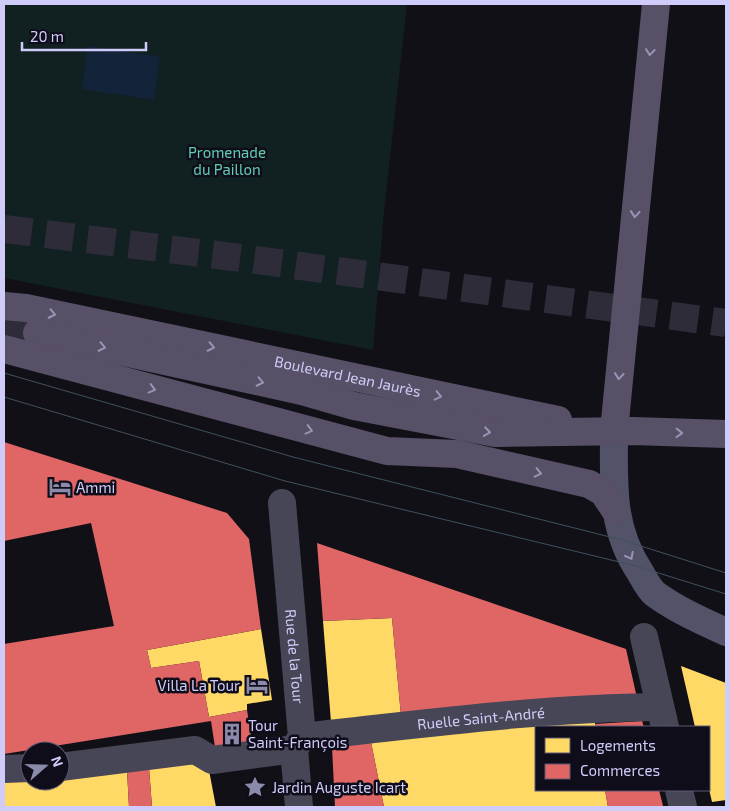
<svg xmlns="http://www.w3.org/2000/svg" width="730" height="811" font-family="'Exo 2',sans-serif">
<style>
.green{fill:#112021}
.water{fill:#12233a}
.homes{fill:#ffd966}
.shops{fill:#e06666}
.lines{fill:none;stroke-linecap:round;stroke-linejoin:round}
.primary-tunnel{stroke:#2e2c39;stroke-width:28;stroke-dasharray:28 14;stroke-linecap:butt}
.street{stroke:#464656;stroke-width:28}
.secondary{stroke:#525269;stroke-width:28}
.primary{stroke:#585067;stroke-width:28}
.tram{stroke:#40515d;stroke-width:1}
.oneway{stroke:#9994b7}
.oneway2{stroke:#9795b8}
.labels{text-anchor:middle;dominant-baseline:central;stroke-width:5;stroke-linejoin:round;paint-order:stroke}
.park-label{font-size:15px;fill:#62ceaf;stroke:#0f0d1a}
.street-label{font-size:15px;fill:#cfccf9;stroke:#0f0d1a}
.poi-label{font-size:15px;fill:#cfccf9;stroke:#0f0d1a;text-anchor:start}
</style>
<rect width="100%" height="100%" fill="#111017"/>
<path class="green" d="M4,4H407L384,211L373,350L4,278Z"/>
<path class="water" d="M88,46L160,57L154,100L82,89Z"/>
<path class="homes" d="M392,618L401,716L331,722L323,621Z
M261,629L272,700L247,704V710L209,717L199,661L151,668L147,650Z
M681,666L726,683V800L712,802L709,789V727H695Z
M593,716L596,727H536V790H605L608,807H384L371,742Z
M184,763L208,765L216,807H152L149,768Z
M127,770L129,807H4V780L60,781Z"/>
<path class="shops" d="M4,442L227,513L249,539L261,629L147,650L151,668L199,661L209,717L247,710L253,747L216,754L211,721L4,754V644L114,626L91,523L4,541Z
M317,543L626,649L637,698L401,716L392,618L323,621Z
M642,721L644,727H596L595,724Z
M371,742L384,807H335L332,747Z
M149,768L152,807H129L127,770Z
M605,790H659L663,806L608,807Z"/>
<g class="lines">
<path class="primary-tunnel" d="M4,229L241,258L726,323
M4,323L37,333"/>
<g class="street">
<path id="s1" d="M282,503L302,737L294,749L299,807"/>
<path d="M644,637L665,727"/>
<path id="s2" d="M302,737C422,724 540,708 660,707"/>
<path d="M60,767L195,750L212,760L294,749"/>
<path d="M4,769L30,768"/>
<path d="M679,790L683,807"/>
</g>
<path class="secondary" d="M614,431C614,483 610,527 640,572C644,579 649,589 655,594C677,610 702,621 726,632"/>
<g class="primary">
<path id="s3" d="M4,306L26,308L558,420"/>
<path d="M37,333L302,391L354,406L495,433L633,431L726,434"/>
<path d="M4,349L387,451L457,454L589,484L603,492L615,510"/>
<path d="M614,431L656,4"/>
</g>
<path class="tram" d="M4,373L293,457L622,540L726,573
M4,397L285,481L636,566L726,594"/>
</g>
<defs><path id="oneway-chevron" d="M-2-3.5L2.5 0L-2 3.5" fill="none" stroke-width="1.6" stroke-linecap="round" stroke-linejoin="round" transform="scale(1.25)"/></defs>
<g class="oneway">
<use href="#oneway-chevron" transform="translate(650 52) rotate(97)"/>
<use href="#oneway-chevron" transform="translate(635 214) rotate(95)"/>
<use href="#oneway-chevron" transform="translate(52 314) rotate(12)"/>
<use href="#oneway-chevron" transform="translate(102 347) rotate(12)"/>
<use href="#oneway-chevron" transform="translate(211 347) rotate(12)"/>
<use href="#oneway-chevron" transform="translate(619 376) rotate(96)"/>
<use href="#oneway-chevron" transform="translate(260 382) rotate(12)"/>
<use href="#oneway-chevron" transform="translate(152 389) rotate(15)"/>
<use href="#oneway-chevron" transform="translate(438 396) rotate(13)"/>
<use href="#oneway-chevron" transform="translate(309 430) rotate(15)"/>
<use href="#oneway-chevron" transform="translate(487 432) rotate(9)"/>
<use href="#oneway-chevron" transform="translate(679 433) rotate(2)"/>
<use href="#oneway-chevron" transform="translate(538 473) rotate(13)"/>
</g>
<use class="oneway2" href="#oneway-chevron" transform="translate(630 556) rotate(62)"/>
<defs>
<g id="hotel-bare" transform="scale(1.725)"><path d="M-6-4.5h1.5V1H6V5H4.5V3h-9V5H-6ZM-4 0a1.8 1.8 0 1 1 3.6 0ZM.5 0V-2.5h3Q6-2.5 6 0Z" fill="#8c8aaa" stroke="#0f0d1a" stroke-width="2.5" paint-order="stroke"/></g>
<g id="building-bare" transform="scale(1.725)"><path d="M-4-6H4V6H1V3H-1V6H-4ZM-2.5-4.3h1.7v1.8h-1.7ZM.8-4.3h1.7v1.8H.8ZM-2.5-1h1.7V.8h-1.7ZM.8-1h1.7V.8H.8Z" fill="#8c8aaa" stroke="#0f0d1a" stroke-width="2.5" paint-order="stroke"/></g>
<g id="sight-bare" transform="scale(1.725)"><path d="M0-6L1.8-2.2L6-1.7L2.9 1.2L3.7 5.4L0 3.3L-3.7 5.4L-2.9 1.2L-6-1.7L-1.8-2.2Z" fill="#8c8aaa" stroke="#0f0d1a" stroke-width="2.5" paint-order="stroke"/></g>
</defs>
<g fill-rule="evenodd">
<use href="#hotel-bare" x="60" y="487"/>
<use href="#hotel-bare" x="257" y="685"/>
<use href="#building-bare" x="232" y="734"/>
<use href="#sight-bare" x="255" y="787"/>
</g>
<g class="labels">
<g class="park-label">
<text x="227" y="152">Promenade<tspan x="227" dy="17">du Paillon</tspan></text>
</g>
<g class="street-label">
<text stroke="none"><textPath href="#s3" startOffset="351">Boulevard Jean Jaurès</textPath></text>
<text stroke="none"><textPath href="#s1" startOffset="154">Rue de la Tour</textPath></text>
<text stroke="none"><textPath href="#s2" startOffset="180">Ruelle Saint-André</textPath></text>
</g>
<g class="poi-label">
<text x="76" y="487">Ammi</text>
<text x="240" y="685" text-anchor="end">Villa La Tour</text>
<text x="248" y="725">Tour<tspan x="248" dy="17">Saint-François</tspan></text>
<text x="272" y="787">Jardin Auguste Icart</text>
</g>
</g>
<rect width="730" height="811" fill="none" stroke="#cfccf9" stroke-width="10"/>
<rect x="535" y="726" width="175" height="65" fill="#0f0d1a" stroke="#5c5973"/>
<rect x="545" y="738" width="25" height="15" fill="#ffd966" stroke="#5c5973"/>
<text x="580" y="751" font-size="15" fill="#cfccf9">Logements</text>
<rect x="545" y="764" width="25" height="15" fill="#e06666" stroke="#5c5973"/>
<text x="580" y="776" font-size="15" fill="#cfccf9">Commerces</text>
<g transform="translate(45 766) rotate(70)"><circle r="24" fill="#0f0d1a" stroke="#5c5973"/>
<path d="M0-4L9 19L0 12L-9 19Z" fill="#8c8aaa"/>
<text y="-8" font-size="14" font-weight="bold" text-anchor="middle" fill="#cfccf9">N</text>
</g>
<path d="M22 42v8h124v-8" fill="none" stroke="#cfccf9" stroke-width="2.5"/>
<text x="30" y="42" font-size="15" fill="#cfccf9" stroke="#0f0d1a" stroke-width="4" paint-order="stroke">20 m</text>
</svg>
